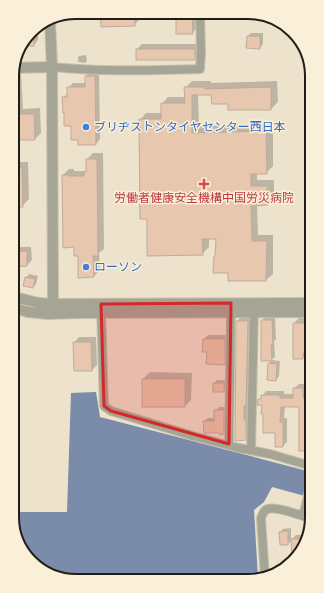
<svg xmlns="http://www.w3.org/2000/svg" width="324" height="593" font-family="'Fira Sans Condensed','Noto Sans JP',sans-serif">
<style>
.water{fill:#7b8caa}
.shadow{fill:#0003}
.building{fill:#e7c7ad;stroke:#beab9c}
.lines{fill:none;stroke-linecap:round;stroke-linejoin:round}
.minor-casing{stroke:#c8bfab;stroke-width:10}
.tertiary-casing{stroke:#c8bfab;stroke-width:12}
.minor{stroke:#a5a595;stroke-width:8}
.tertiary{stroke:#a5a595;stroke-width:10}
.marked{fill:#d62828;fill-opacity:0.2;stroke:#d62828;stroke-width:3;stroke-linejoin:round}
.shop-dot{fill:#3f7fe0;stroke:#faefd9;stroke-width:1.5}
.health-dot{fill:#e0444e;stroke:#faefd9;stroke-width:1.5}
.labels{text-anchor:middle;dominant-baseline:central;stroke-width:3;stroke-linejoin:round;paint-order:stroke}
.shop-label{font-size:12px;fill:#366cbe;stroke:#faefd9;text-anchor:start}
.health-label{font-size:12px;fill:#be3a42;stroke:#faefd9}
.rim{fill:none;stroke:#221e17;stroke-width:2}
</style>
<rect width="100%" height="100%" fill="#ede2cc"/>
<path class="water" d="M96,392L100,417L243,454L311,472L312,498L272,487L264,502L254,510L258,578L68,580L34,565L15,538V512H67L71,393Z"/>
<path class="shadow" d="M101,12H139V20L134,25Z
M177,13H197V28L192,33H177Z
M38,26V40L34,45H25L34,28Z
M251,33H263V44L260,48L248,36Z
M142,44H199V54L194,59L137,49Z
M86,55L87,61L85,63L78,62V57L79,56Z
M99,71L100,139L96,144L79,139L72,125L63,98L68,93V88L73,83H86V76L90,72Z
M13,73H21L23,109L40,108L41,133L35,139H16V144L13,147Z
M192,81H211V83L277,81L278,102L271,109L229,103L212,94H198L199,126L273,125V166L266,173H257V180H274V198L267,204H257L258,235H273V274L266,280L229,273L215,256L216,255L217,238H209V247L202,254L148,218L140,120L146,113H162V104L168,97H186L185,88Z
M93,153H103L104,249L99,253L100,270L94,276L79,255L75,246L63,175L69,169H74V171H87V159Z
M13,162H28L29,199L22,206H13Z
M14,247H31L32,260L27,265L14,266Z
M29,274L38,276L36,284L33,287L26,278Z
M241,317H252L250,400L247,403L248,417H249V435L245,439L237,321Z
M265,317H275L276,340L274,341L275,357L271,360L280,361L279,376L276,380L269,364L272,360H262V321Z
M299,318H310V347L308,349V353L303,358H294V323Z
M208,335H229V359L224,364L204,339Z
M79,337H96L97,365L92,370L74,343Z
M150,372L192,373L191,400L185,406L143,379Z
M217,380H227V387L224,391L214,384Z
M299,384H307L306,395H311V447L308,450H300V406H285L284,418H287V442L283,446L263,404L259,400L266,391H284V394H294V388Z
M219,407H227V430L223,433L204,421L208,418H215V411Z
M291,528V540L296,535H307L299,556L292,540L288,544H281L280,532L283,529Z"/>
<path class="building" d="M100,12H134L135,26L101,27Z
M176,13H192L193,34H176Z
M34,28V46H24Z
M247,36H260V49L246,48Z
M136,49H195V60H136Z
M85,76H95L96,145H78V140H71V126H64V113H63L62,97H67V87H85Z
M184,87H205V89L271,87V110H228V104H212L211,95H192V133L266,131L267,174H251V186H267L268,205L251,206L252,241H267L266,281H228V273H213L214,256H215L216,239H202L203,255L147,256V219H140L139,119H161V103H185Z
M13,114H34L35,140H13Z
M86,159H97L98,256H93L94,277L78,278V256H74V247L63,248L62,175H69V176H84V172H86Z
M13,168H22L23,207H13Z
M27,251V266L14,267V252Z
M25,277L35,279L33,288L23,286Z
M261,320H272L273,344L271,345L272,361H261Z
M236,321H248L246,405L244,406V420L246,421V440L235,441Z
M293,323H310L311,335H306V353H303V359H293Z
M203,339H225V365L206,364L207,352H202Z
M73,342H91L92,371H74Z
M268,363L277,364L276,381L267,380Z
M142,379H185V407H142Z
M213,383H224V392H213Z
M293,388H303V398L309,399L308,451H299V407H281L280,422H283V447H275V433H263V414H261L262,405H257L258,399H261V395H280V398H293Z
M214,410H224V434L220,435V433H204L203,421H214Z
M288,531V545H280L279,532Z
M291,539H305L299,556L292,561Z"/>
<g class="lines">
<g class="minor-casing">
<path id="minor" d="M52,67C101,72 151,70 200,69L201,51L200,13
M101,307L104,406L111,411L193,436L239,448L270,454L311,466
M229,444L231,308
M251,450L254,307
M303,516L312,480
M265,578L261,518C263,514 263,510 268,509C276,506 303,516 312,519"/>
</g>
<g class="tertiary-casing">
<path id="tertiary" d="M50,22L52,67L53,310
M13,68L52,67
M14,297L39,303L53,304L310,303
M14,308L28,312L48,314L79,313L310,312"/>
</g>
<use href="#minor" class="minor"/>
<use href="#tertiary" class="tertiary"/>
</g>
<path class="marked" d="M231,303L229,444L111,411L104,406L101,304Z"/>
<g class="shop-dot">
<circle cx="86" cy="127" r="4"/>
<circle cx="86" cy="267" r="4"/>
</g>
<path class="health-dot" d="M202 178h4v4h4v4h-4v4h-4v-4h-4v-4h4z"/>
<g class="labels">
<g class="shop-label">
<text x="94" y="127">ブリヂストンタイヤセンター西日本</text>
<text x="94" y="267">ローソン</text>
</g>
<g class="health-label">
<text x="204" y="198">労働者健康安全機構中国労災病院</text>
</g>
</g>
<path d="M0 0H324V593H0ZM76 19H248A57 57 0 0 1 305 76V517A57 57 0 0 1 248 574H76A57 57 0 0 1 19 517V76A57 57 0 0 1 76 19Z" fill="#faefd9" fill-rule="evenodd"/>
<path class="rim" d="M76 19H248A57 57 0 0 1 305 76V517A57 57 0 0 1 248 574H76A57 57 0 0 1 19 517V76A57 57 0 0 1 76 19Z"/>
</svg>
